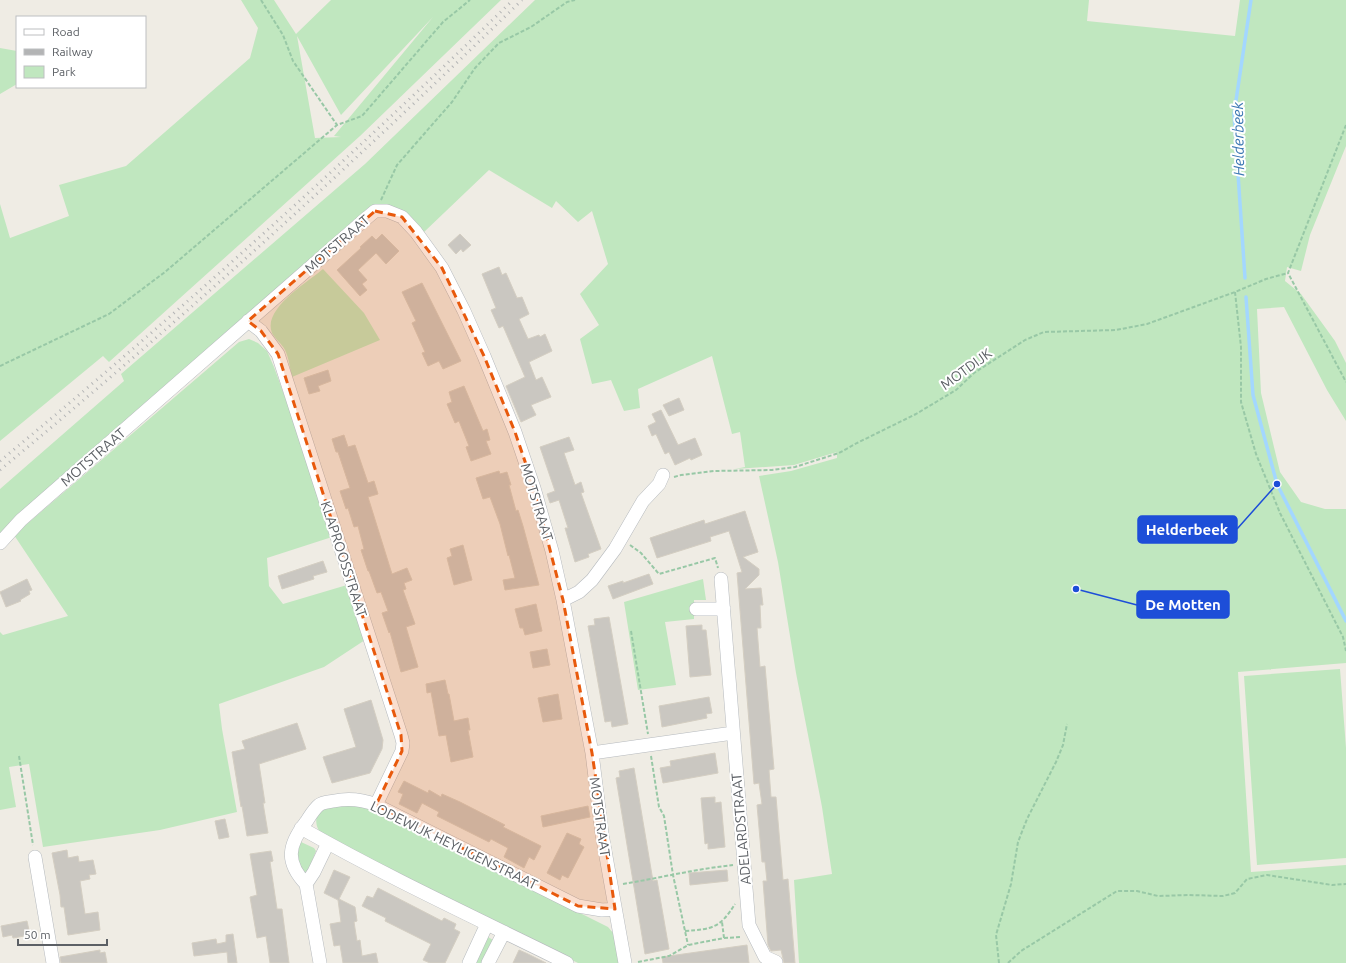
<svg xmlns="http://www.w3.org/2000/svg" width="1346" height="963" font-family="Ubuntu,sans-serif">
<style>
.green{fill:#c0e7bf;fill-rule:evenodd}
.lines{fill:none;stroke-linecap:round;stroke-linejoin:round}
.stream{stroke:#a3d7ff;stroke-width:3.5}
.building{fill:#cac7c1;stroke:#d4cec2}
.minor-casing{stroke:#b6babe;stroke-width:14}
.path{stroke:#98c8a6;stroke-width:2;stroke-dasharray:4 2;stroke-linecap:butt}
.minor{stroke:#fff;stroke-width:13}
.rail{stroke:#b3b4b5;stroke-width:3;stroke-dasharray:1 5;stroke-linecap:butt}
.marked{fill:#e8590c;fill-opacity:0.2;stroke:#e8590c;stroke-width:3;stroke-dasharray:8 5;stroke-linejoin:round}
.labels{text-anchor:middle;dominant-baseline:central;stroke-width:4;stroke-linejoin:round;paint-order:stroke}
.street-label{font-size:14px;fill:#5c6065;stroke:#fff}
.water-label{font-size:15px;font-style:italic;fill:#3d78b4;stroke:#fff}
.leader{fill:none;stroke:#1d4ed8;stroke-width:1.5}
.callout-dot{fill:#1d4ed8;stroke:#fff;stroke-width:1.5}
.callout{fill:#1d4ed8;stroke:#1d4ed8;stroke-width:1.5}
.callout-label{font-size:15px;text-anchor:middle;font-weight:bold;fill:#fff}
</style>
<rect width="100%" height="100%" fill="#efece4"/>
<path class="green" d="M241,0H274L296,34L331,0H501L360,136L109,362L103,356L0,441V204L10,238L69,216L59,185L126,166L250,58L258,28ZM433,17L334,136L341,137L315,138L297,36L341,115Z
M535,0H1089L1087,21L1235,36L1240,0H1346V146L1310,235L1301,271L1287,267L1285,281L1301,294L1335,341L1346,363V421L1327,390L1284,307L1257,309L1261,393L1280,472L1301,502L1325,509H1346V663L1238,672L1251,872L1346,865V963H799L794,880L832,874L822,807L796,673L778,562L759,476L791,471L837,458V452L794,465L735,469L745,467L740,432L732,434L712,356L638,389L640,408L624,411L611,380L592,384L580,339L599,325L580,294L608,264L592,211L578,222L556,201L552,208L489,170L423,233L389,205L380,204L367,209L213,344L0,536V489L124,381L121,374L365,164Z
M0,48L17,51V84L0,94Z
M323,269L364,313L380,340L292,377C290,369 289,358 285,350C282,344 275,339 272,333C262,309 308,282 323,269Z
M249,339L258,343L267,351L274,367L291,414L332,537L267,558L269,586L283,604L347,585L365,640L324,667L219,704L222,729L237,812L160,830L43,847L29,764L9,767L16,807L0,810V632L3,635L68,616L14,535L239,342Z
M703,579L706,600H694V619L665,622L676,685L638,690L624,602Z
M1340,669L1346,748V858L1257,865L1244,676Z
M340,804L368,807L608,927L614,934L620,963H578L323,836C316,829 313,817 321,810C325,806 335,805 340,804Z
M301,842L314,848L316,851L308,871L303,873L298,866L297,845Z
M488,937L493,940L482,963H473Z"/>
<g class="lines">
<path class="stream" d="M1245,278L1234,114L1251,0
M1246,297L1253,395L1277,484L1346,621"/>
</g>
<path class="building" d="M382,234L399,251L386,264L376,253L358,270L367,280L362,284L367,290L360,296L337,270L361,248L360,247L372,236L376,240Z
M460,234L471,245L463,252L461,249L456,254L448,245Z
M499,267L502,275L506,273L517,298L522,297L529,314L519,319L528,339L539,335L540,337L545,334L552,351L529,362L536,380L542,377L551,397L531,405L536,415L521,422L506,386L525,377L503,326L499,328L491,310L496,308L482,274Z
M422,283L461,361L443,369L439,361L428,366L422,353L425,352L412,323L416,321L402,292Z
M328,370L331,381L318,386L320,391L309,394L304,378Z
M464,386L483,431L487,429L490,440L486,441L491,454L471,461L466,447L469,446L459,421L455,423L447,404L452,402L449,392Z
M679,398L684,410L669,416L663,405Z
M661,410L678,445L695,438L702,455L691,460L690,458L675,465L669,452L665,454L656,434L652,436L648,426L656,422L652,414Z
M344,435L348,447L355,445L368,483L374,481L378,494L368,497L392,574L407,568L412,580L404,583L406,589L403,590L415,624L406,627L418,667L401,672L390,632L389,633L382,613L388,611L381,592L377,593L369,571H368L361,550L364,549L358,526L354,527L348,508L346,509L340,491L350,488L338,452H336L332,439Z
M569,437L574,450L564,453L575,485L581,482L584,492L581,493L601,549L588,554L589,557L575,562L565,528H568L559,500L550,503L547,494L555,491L540,447Z
M499,471L500,474L507,472L511,485H509L516,511L518,510L523,526L539,585L505,590L503,580L515,578L509,555L508,556L500,524L490,497L483,499L476,478Z
M745,511L758,552L743,557L759,569V575L745,589L761,588L763,605H760L761,628H757L760,667L765,666L771,735L774,769L769,770L771,797H776L783,880L788,879L795,963H784L781,950L771,951L768,945L763,881H767L765,862H762L757,805L762,804L759,783L754,784L737,573L742,572L729,531L710,537L711,541L657,558L650,538L704,520L705,524Z
M463,545L472,580L454,585L447,558L452,556L450,549Z
M323,561L327,572L313,576L314,579L282,589L278,576Z
M649,574L653,584L613,599L608,586L623,581V583Z
M27,579L32,590L29,591L30,594L20,600L21,601L6,607L0,592Z
M536,604L542,631L525,635L523,628H520L515,609Z
M609,617L628,724L612,727L611,721L605,722L588,626L595,625L594,619Z
M702,625V630H706L711,675L690,677L686,626Z
M547,649L550,665L533,668L530,652Z
M445,680L448,694H449L454,721L468,718L470,730H468L473,757L451,762L446,735L439,736L431,692L427,693L426,684Z
M558,694L562,719L543,722L538,698Z
M709,697L712,713L706,714L707,718L662,727L659,706Z
M371,700L383,740L382,749L370,773L332,783L323,757L356,747L344,709Z
M297,723L306,749L259,764L265,803H263L268,833L247,836L242,806L241,807L232,752L245,749L242,741Z
M715,753L718,773L663,783L660,768L671,766L670,761Z
M634,768L653,881L657,880L669,949L645,954L616,778L620,777L619,771Z
M404,781L428,793L429,790L441,797L442,794L460,802L505,825L503,827L541,846L534,860L529,857L524,868L504,857L508,848L491,839L489,842L437,816L439,812L422,803L417,813L399,804L403,794L398,792Z
M715,797V803L721,802L725,847L708,849V843L705,844L701,798Z
M588,806L590,817L543,827L541,816Z
M225,819L229,837L219,839L215,821Z
M567,833L581,839L579,844L584,847L568,878L562,875L560,880L547,873Z
M67,850L68,858L78,856L79,862L93,860L96,874L89,875L90,879L80,881L85,914L98,912L100,930L68,935L64,907H61L60,895L52,853Z
M271,851L273,861L270,862L277,909H282L289,963H270L266,936L257,938L250,897L257,895L250,854Z
M334,870L350,877L339,899L355,907L357,921L354,922L357,941L360,940L362,956L376,953L378,963H343L340,945L334,946L330,924L341,922L338,900L324,893Z
M727,870L728,881L690,885L689,873Z
M378,888L442,921L444,918L456,924L454,929L460,932L445,963H430L423,960L431,944L385,921L386,918L362,906L367,896L373,898Z
M27,921L30,935L13,938L12,935L3,937L1,926Z
M233,934L237,963H228L227,952L194,956L192,943L216,939L217,944L226,942V935Z
M747,945L749,963H663L662,957Z
M100,950V953L105,952L107,963H61L60,957Z
M519,950L528,954L546,963H513Z"/>
<g class="lines">
<g class="minor-casing">
<path id="minor" d="M248,321L261,331L278,354L401,735L403,743L402,751L376,805
M0,543L21,520C135,421 248,321 362,222L375,211H387L402,217L416,232L442,268L464,311L484,356L515,432L534,488L552,551L563,600L592,753L602,834L625,963
M721,579L749,925L765,957L776,962
M563,600L579,592L592,580L615,549L643,501L659,484L663,475
M696,609H724
M592,753L733,733
M301,828C387,877 478,919 567,963
M35,857L53,963
M306,884C285,862 288,845 306,822C310,816 314,809 319,805C323,802 329,802 334,801C349,798 361,799 376,805L578,906L602,910L615,909
M320,963L306,884L314,872L328,843
M469,963L487,924
M488,963L504,932"/>
</g>
<path class="path" d="M261,0L283,35L293,61L337,125
M1346,125L1288,273L1346,382
M381,200L397,165L452,102L475,68L499,43L531,27L567,2L575,0
M1235,292L1241,347V402L1256,454L1280,513L1343,637L1346,651
M0,366L109,314L165,272L337,125L362,116L443,22L470,0
M674,477L681,475L714,471L772,470L795,467L839,453L857,443L916,414L956,390L974,373L1025,340L1044,332L1116,330L1147,324L1235,292L1266,279L1288,273
M630,545L641,553L659,574L715,558L718,568
M631,631L648,734
M19,756L33,845
M651,756L659,807L664,816L673,875L688,945
M623,884C659,878 696,869 733,865
M685,931C713,929 720,928 735,904
M724,938L742,937
M638,962L669,956L688,945L724,938L722,922
M999,963L996,935L1011,884L1018,842L1027,819L1056,762L1063,745L1067,724
M1008,963L1021,951L1117,891H1137L1158,896L1189,895L1223,896L1235,893L1247,879L1267,875L1332,885L1346,884"/>
<use href="#minor" class="minor"/>
<path class="rail" d="M0,461C177,315 348,160 513,0
M0,470C181,321 354,163 522,0"/>
</g>
<path class="marked" d="M375,211L402,217L442,268L484,356L515,432L534,488L563,600L592,753L615,909L578,906L376,805L402,751L401,735L278,354L261,331L248,321Z"/>
<g class="labels">
<g class="street-label">
<text transform="translate(337 244) rotate(-41)">MOTSTRAAT</text>
<text transform="translate(966 369) rotate(-36)">MOTDIJK</text>
<text transform="translate(93 457) rotate(-41)">MOTSTRAAT</text>
<text transform="translate(537 502) rotate(73)">MOTSTRAAT</text>
<text transform="translate(344 559) rotate(72)">KLAPROOSSTRAAT</text>
<text transform="translate(600 817) rotate(82)">MOTSTRAAT</text>
<text transform="translate(741 829) rotate(-95)">ADELARDSTRAAT</text>
<text transform="translate(454 845) rotate(26)">LODEWIJK HEYLIGENSTRAAT</text>
</g>
<g class="water-label">
<text transform="translate(1238 139) rotate(-91)">Helderbeek</text>
</g>
</g>
<path class="leader" d="M1277 484L1237 529M1076 589L1137 605"/>
<g class="callout-dot">
<circle cx="1277" cy="484" r="4"/>
<circle cx="1076" cy="589" r="4"/>
</g>
<g class="callout">
<rect x="1138" y="516" width="99" height="27" rx="4"/>
<rect x="1137" y="591" width="92" height="27" rx="4"/>
</g>
<g class="callout-label">
<text x="1187" y="535">Helderbeek</text>
<text x="1183" y="610">De Motten</text>
</g>
<rect x="16" y="16" width="130" height="72" fill="#ffffff" stroke="#bebfc1"/>
<rect x="24" y="29" width="20" height="6" fill="#ffffff" stroke="#bebfc1"/>
<text x="52" y="36" font-size="12" fill="#5c6065">Road</text>
<rect x="24" y="49" width="20" height="6" fill="#b3b4b5" stroke="#bebfc1"/>
<text x="52" y="56" font-size="12" fill="#5c6065">Railway</text>
<rect x="24" y="66" width="20" height="12" fill="#c0e7bf" stroke="#bebfc1"/>
<text x="52" y="76" font-size="12" fill="#5c6065">Park</text>
<path d="M18 939v6h89v-6" fill="none" stroke="#5c6065" stroke-width="2"/>
<text x="24" y="939" font-size="12" fill="#5c6065" stroke="#ffffff" stroke-width="3" paint-order="stroke">50 m</text>
</svg>
